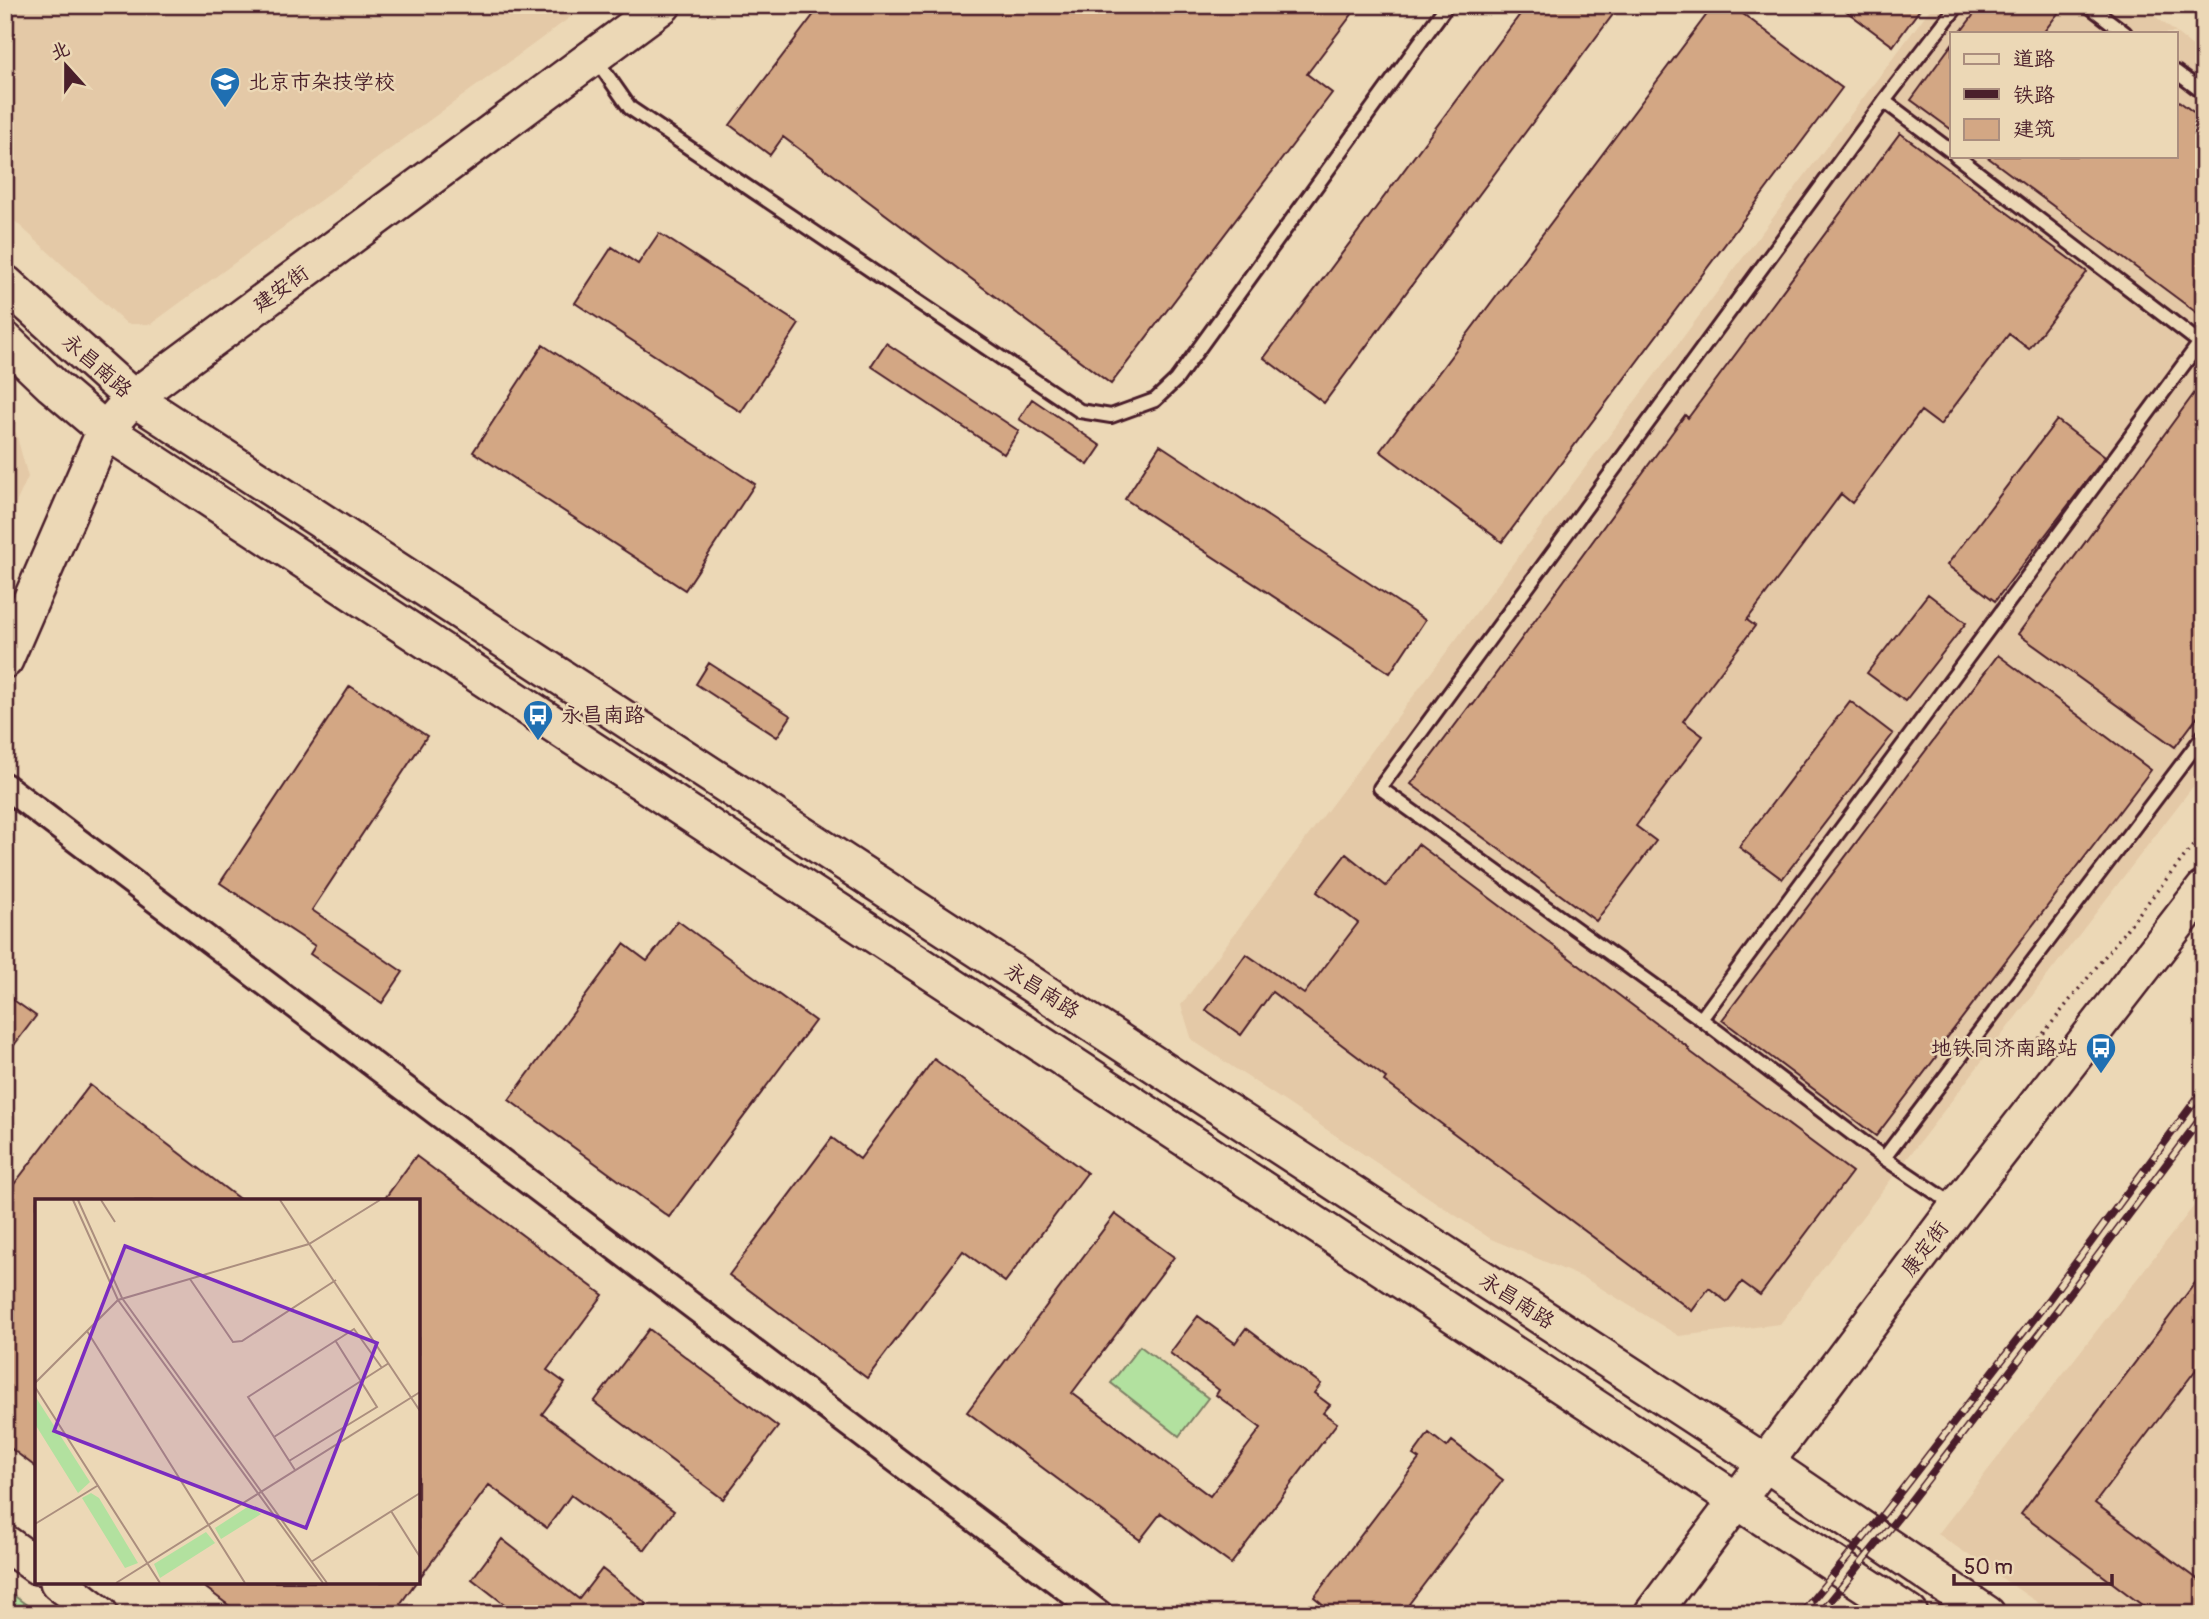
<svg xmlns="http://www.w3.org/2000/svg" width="2209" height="1619" font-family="Pangolin,'LXGW WenKai TC',sans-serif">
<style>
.built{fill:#e4c9a7;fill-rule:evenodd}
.green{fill:#b2e19f;stroke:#7e8065;stroke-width:2}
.building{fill:#d3a784;stroke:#4a1f2b;stroke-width:2}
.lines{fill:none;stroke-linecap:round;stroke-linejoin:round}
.lane-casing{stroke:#4a1f2b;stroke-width:18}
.street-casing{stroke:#4a1f2b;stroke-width:30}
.secondary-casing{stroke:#4a1f2b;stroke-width:40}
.path{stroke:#4a1f2b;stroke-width:3.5;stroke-dasharray:2 5;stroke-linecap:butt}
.lane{stroke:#ecd8b6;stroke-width:12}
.street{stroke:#ecd8b6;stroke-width:24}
.secondary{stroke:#ecd8b6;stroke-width:35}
.rail-casing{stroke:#4a1f2b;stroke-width:8}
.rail{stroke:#ecd8b6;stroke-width:5;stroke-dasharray:16;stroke-linecap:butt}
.labels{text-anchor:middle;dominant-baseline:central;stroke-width:5;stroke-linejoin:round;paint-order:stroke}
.poi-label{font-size:21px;fill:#4a1f2b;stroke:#ecd8b6;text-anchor:start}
.street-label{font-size:21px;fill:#4a1f2b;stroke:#ecd8b6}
.inset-road{fill:none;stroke:#ab8e7e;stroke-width:2}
.view{fill:#7b2cbf;fill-opacity:0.15;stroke:#7b2cbf;stroke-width:3.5}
.inset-edge{fill:none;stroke:#4a1f2b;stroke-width:3.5}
</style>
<rect width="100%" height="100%" fill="#ecd8b6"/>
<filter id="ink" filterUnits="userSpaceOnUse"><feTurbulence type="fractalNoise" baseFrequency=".0143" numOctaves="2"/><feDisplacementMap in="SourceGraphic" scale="14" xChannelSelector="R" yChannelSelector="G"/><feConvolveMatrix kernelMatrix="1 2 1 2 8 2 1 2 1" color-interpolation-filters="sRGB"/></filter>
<g filter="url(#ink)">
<path class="built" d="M5,5H587L151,324H127L5,212Z
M1933,5H2141L2204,55V772L1780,1324L1679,1336L1586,1279L1491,1239L1192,1040L1181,1005ZM1952,33H2176V156H1952Z
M5,424L16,433L28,477L5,527Z
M2204,1193V1614H2054L1938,1534Z"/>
<path class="green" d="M1140,1346L1208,1398L1179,1436L1111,1383Z
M5,1589L39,1614H5Z"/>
<path class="building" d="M821,5H1359L1307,74L1332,93L1111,384L783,137L770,155L730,125Z
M1527,5H1620L1324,403L1264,358Z
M1714,5H1731L1842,88L1502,542L1380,451Z
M1838,5H1923L1893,46Z
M1981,5H2050L2059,12L2043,33H1960Z
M1952,44V130L1911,100Z
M2176,99L2204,120V136L2194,149L2204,157V305L2197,313L1986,156H2176Z
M1900,133L2087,272L2029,349L2009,334L1940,425L1921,411L1852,503L1841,494L1747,620L1755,626L1683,721L1703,736L1636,826L1656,841L1596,921L1411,784L1471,704L1473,705L1685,415L1688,418Z
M659,233L799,324L741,412L575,303L612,247L638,264Z
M886,343L1019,431L1004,454L871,366Z
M543,345L755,484L685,590L473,452Z
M2204,380V708L2175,747L2018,634Z
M1032,399L1101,446L1088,465L1019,419Z
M2057,420L2105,457L1995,601L1947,565Z
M1160,445L1425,620L1390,673L1125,499Z
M1928,594L1966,623L1905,701L1867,673Z
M1998,655L2151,770L1934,1055L1936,1057L1876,1136L1722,1020Z
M709,663L791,716L777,737L696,684Z
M350,686L427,736L312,910L403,972L382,1003L310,954L315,946L220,883Z
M1850,701L1893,734L1782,879L1739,847Z
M1418,844L1689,1048L1688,1050L1852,1172L1760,1295L1742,1282L1727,1302L1709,1288L1692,1311L1384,1081L1386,1078L1272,992L1241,1035L1206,1010L1246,954L1304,994L1358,923L1317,892L1346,854L1386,886Z
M678,921L815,1021L669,1217L509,1100L624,944L647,961Z
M5,994L36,1016L5,1057Z
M934,1059L1087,1173L1005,1282L963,1251L867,1378L729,1275L832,1138L860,1159Z
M90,1085L242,1201H37V1468L5,1444V1196Z
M416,1156L603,1295L547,1370L565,1383L542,1414L674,1511L645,1550L571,1495L547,1528L489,1485L418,1580V1201H383Z
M1115,1214L1174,1257L1072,1393L1210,1496L1261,1428L1216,1395L1219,1390L1170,1353L1198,1316L1235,1343L1246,1328L1321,1384L1314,1393L1330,1405L1323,1413L1337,1423L1231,1564L1161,1513L1140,1540L967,1412Z
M2204,1271V1359L2095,1503L2204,1584V1614H2154L2021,1514Z
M649,1329L778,1427L723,1499L594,1402Z
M1429,1433L1447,1447L1452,1441L1503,1480L1409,1604L1422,1614H1335L1314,1597L1419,1459L1413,1455Z
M502,1539L579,1599L602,1569L647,1604L639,1614H517L472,1579Z
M198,1582H416L393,1614H240Z"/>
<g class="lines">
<g class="lane-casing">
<path id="lane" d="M2088,5L2125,33
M595,58L630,108L1080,411L1111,416L1155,400L1176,380L1447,5
M2176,72L2204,93
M1884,101L1952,152
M1956,156L2204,346
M1701,1019L1380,788L1884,101L1958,5
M1884,1158L2204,735
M1954,1205L1884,1158L1701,1019L2204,337"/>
</g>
<g class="street-casing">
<path id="street" d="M5,786L1100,1614"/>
</g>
<g class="secondary-casing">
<path id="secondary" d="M5,283L133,398L1764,1462L1987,1614
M5,340L52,385L105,430L1910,1614
M5,660L105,430L133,398L663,5
M5,1543L37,1566
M58,1582L100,1614
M1652,1614L1957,1207L2204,889"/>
</g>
<path class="path" d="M2039,1039L2200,837L2204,840"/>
<use href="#lane" class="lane"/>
<use href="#street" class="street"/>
<use href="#secondary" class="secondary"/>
<g class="rail-casing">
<path id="rail" d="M1801,1614L1884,1513L2049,1299L2204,1089
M1820,1614L1897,1519L2058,1309L2204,1114"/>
</g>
<use href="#rail" class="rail"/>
</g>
</g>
<defs>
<g id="school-pin" transform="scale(1.575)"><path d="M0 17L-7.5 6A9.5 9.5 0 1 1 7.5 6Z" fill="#1f6fb2" stroke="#ecd8b6"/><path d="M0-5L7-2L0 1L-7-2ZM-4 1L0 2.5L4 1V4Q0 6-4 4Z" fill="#fff"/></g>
<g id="bus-pin" transform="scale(1.575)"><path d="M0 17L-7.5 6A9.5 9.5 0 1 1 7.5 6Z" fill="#1f6fb2" stroke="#ecd8b6"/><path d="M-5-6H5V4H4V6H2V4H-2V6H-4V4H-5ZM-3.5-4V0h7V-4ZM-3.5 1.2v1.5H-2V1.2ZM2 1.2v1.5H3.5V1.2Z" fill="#fff"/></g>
</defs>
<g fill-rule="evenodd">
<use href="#school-pin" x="225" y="82"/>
<use href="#bus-pin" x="538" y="715"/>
<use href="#bus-pin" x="2101" y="1048"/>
</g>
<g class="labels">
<g class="poi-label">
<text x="248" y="82">北京市杂技学校</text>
<text x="561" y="715">永昌南路</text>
<text x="2078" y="1048" text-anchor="end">地铁同济南路站</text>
</g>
<g class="street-label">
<text transform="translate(281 289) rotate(-36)">建安街</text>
<text transform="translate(97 366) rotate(41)">永昌南路</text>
<text transform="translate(1042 991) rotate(33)">永昌南路</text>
<text transform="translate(1925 1249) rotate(-53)">康定街</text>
<text transform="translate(1517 1301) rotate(33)">永昌南路</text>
</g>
</g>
<g transform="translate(35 1199)">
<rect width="385" height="385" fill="#ecd8b6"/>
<path d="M0,197L55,283L43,294L0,225ZM56,294L64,299L103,364L90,369L47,299ZM214,307L226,315L186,340L180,329ZM171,333L180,344L125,379L119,365Z" fill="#b2e19f"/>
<path class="inset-road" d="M38,1L83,101L288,384M43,1L87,99L292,384M66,1L80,23M245,1L385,212M155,80L198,143L207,142L301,81M52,132L210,384M0,184L83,101L274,45L345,1M0,188L125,384M239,238L213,198L319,130L347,169M254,262L342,208L300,141M260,271L239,238L354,164M356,312L385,358M0,325L62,287M276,363L385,294M81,384L385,193"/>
<path class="view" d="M90,47L342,144L271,329L19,232Z"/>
<rect width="385" height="385" class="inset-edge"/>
</g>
<rect width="2209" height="1619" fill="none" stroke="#ecd8b6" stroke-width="28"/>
<rect x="14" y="14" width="2181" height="1591" fill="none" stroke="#4a1f2b" stroke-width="2.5" filter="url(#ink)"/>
<rect x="1950" y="32" width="228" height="126" fill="#ecd8b6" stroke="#ab8e7e" stroke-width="2"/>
<rect x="1964" y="54" width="35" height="10" fill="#ecd8b6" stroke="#ab8e7e" stroke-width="2"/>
<text x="2013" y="66" font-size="21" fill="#4a1f2b">道路</text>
<rect x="1964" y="89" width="35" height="10" fill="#4a1f2b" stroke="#ab8e7e" stroke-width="2"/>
<text x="2013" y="102" font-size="21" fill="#4a1f2b">铁路</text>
<rect x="1964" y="119" width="35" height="21" fill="#d3a784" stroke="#ab8e7e" stroke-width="2"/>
<text x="2013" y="136" font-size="21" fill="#4a1f2b">建筑</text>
<g transform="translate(66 66) rotate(339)" stroke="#ecd8b6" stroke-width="5" paint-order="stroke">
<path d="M0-5L12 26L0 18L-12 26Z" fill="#4a1f2b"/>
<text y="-10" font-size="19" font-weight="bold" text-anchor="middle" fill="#4a1f2b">北</text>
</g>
<path d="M1954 1574v10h158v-10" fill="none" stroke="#4a1f2b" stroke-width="3.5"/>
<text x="1964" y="1574" font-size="21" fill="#4a1f2b" stroke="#ecd8b6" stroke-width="5" paint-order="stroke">50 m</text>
</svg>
